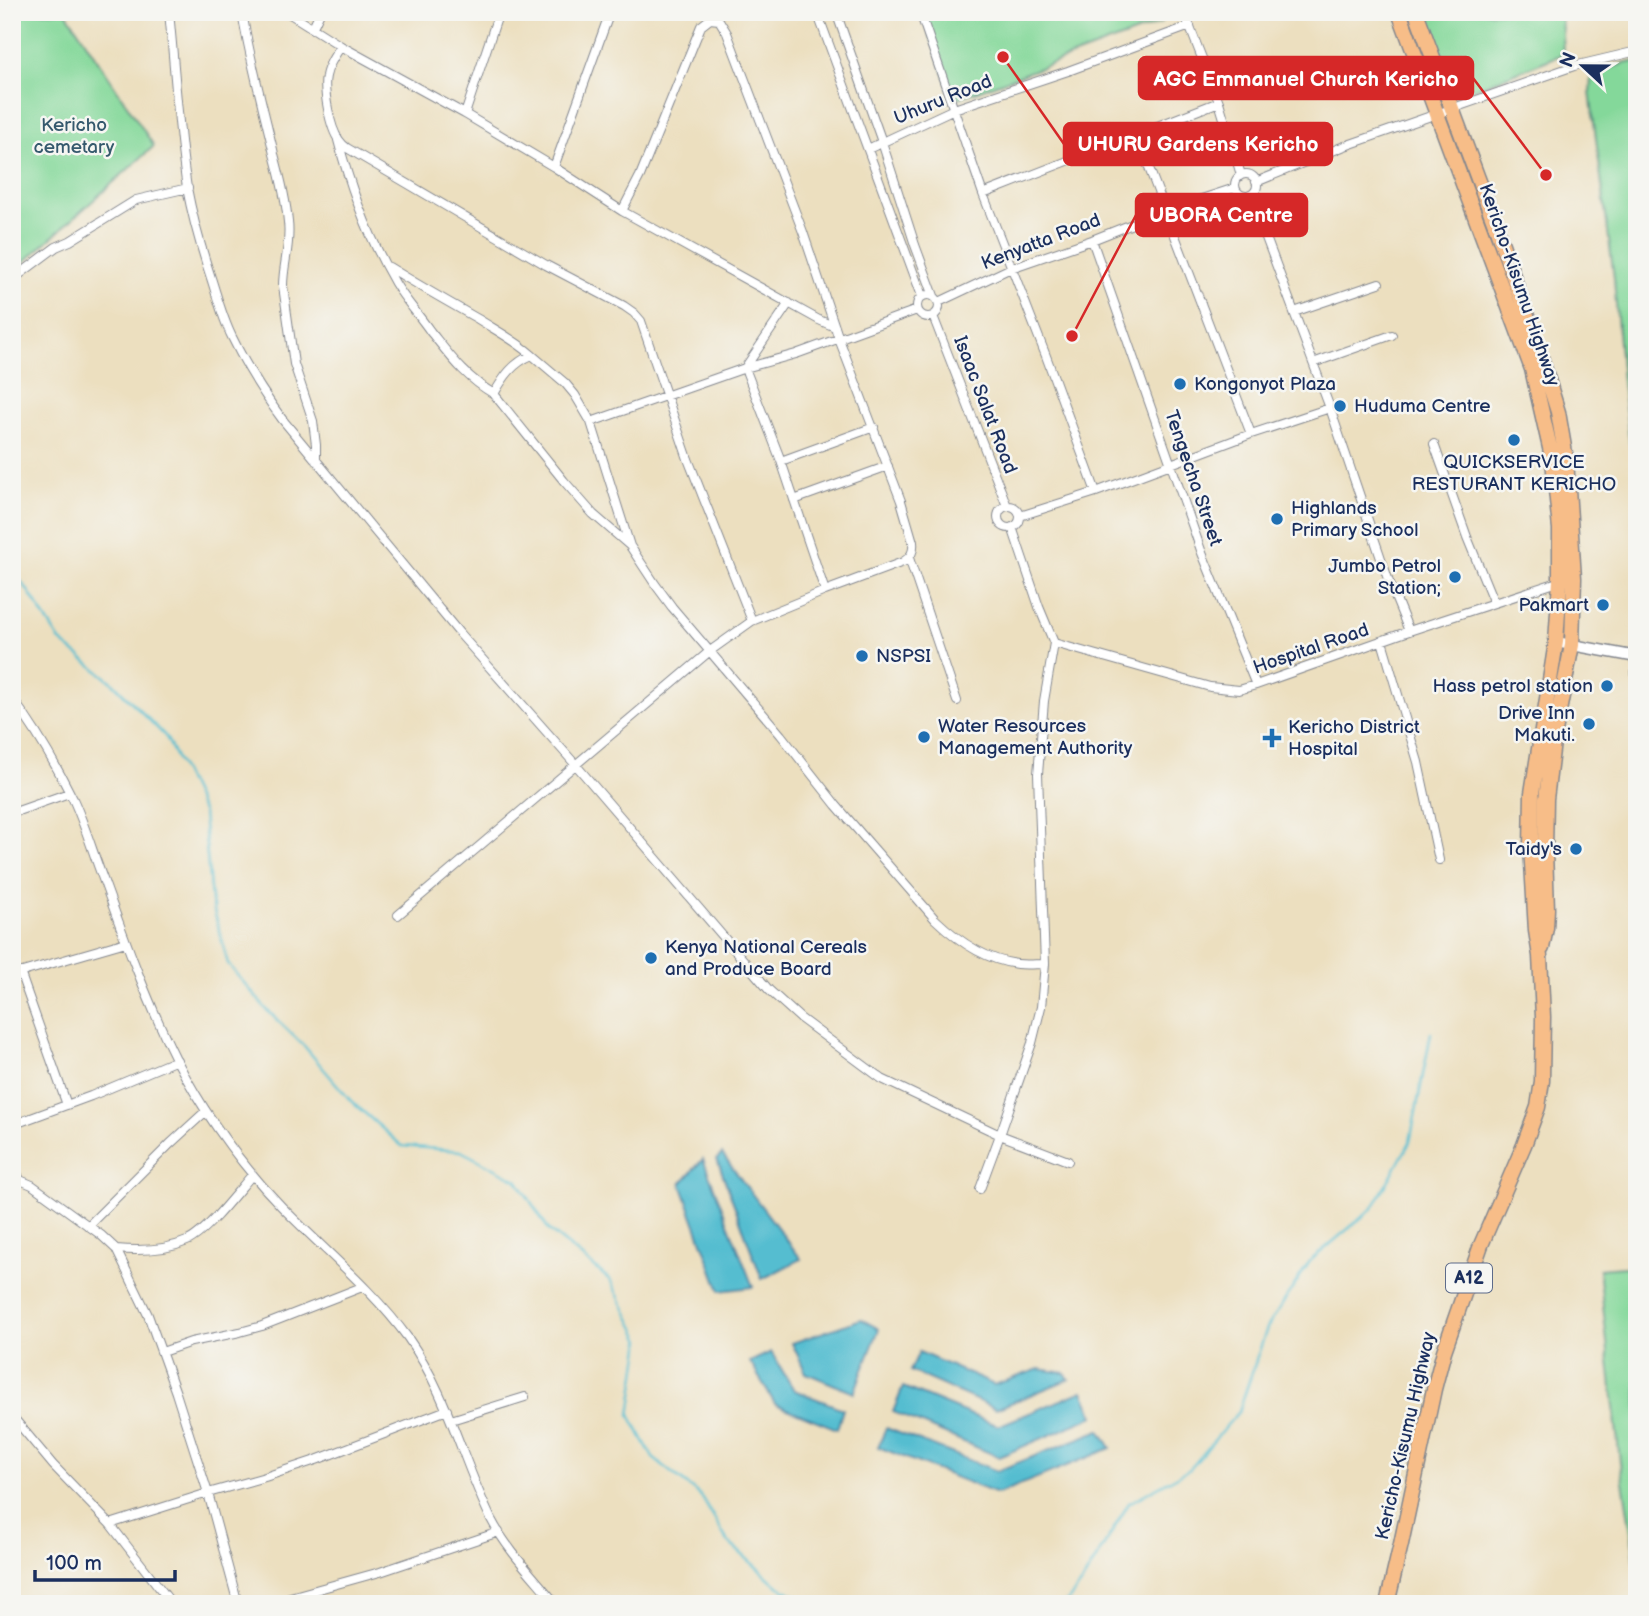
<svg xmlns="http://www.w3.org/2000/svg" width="1649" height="1616" font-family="'Balsamiq Sans',sans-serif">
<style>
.green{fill:#84d89a;stroke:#50847c;stroke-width:2}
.water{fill:#54bdd0;stroke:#387697;stroke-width:2}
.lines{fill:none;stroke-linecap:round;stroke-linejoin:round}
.stream{stroke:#54bdd0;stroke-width:2.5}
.minor-casing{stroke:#84878e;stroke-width:10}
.tertiary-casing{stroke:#84878e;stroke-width:13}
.trunk-casing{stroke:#84878e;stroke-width:17}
.minor{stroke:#fff;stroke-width:8}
.tertiary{stroke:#fff;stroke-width:10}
.trunk{stroke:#f7bd88;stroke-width:14}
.poi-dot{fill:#1f6fb2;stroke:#f6f6f2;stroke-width:2.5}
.labels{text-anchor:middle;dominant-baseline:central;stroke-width:5;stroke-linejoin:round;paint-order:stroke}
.shield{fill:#f6f6f2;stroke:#5d6b8a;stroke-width:2}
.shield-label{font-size:18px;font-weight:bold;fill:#1b2f5e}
.street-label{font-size:19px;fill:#1b2f5e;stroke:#f6f6f2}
.park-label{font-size:19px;fill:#35596d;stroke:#f6f6f2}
.poi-label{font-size:19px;fill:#1b2f5e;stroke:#f6f6f2;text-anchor:start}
.leader{fill:none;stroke:#d62828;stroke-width:2.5}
.callout-dot{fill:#d62828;stroke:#f6f6f2;stroke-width:2.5}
.callout{fill:#d62828;stroke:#d62828;stroke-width:2.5}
.callout-label{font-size:21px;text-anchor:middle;font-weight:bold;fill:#fff}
</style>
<rect width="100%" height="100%" fill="#f6f6f2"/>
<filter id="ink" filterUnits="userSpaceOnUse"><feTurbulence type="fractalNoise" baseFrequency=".0143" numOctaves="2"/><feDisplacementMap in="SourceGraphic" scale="14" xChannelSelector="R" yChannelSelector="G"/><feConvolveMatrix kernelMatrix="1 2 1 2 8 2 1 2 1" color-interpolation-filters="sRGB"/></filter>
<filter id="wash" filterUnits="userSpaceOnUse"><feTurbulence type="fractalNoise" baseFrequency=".00686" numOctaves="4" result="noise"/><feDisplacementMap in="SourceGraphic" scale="28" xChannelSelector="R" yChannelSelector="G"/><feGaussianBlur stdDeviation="1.57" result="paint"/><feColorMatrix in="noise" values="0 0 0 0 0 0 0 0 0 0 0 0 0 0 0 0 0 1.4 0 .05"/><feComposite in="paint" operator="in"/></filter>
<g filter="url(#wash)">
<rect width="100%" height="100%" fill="#ecdfbf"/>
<path class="green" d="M12,12H66L154,146L12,273Z
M922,12H1164V13L1161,23L959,98L950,91Z
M1426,12H1561L1563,54L1454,97Z
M1637,61V499L1622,382L1614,278L1590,92L1591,75L1622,64Z
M1637,1266V1580L1633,1545L1620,1462L1599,1269Z"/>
<path class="water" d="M722,1154L801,1259L762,1279L717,1159Z
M703,1159L753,1287L720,1291L681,1184Z
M861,1319L879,1329L854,1393L806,1373L792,1343Z
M771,1352L794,1390L843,1409L837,1429L775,1404L750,1362Z
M919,1352L994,1385L1039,1369L1065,1373L1069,1379L996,1409L910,1371Z
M903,1387L998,1426L1083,1391L1094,1416L999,1457L893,1412Z
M886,1428L997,1471L1100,1430L1111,1448L997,1494L878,1447Z"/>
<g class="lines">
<path class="stream" d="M12,571L27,589L60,641L111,681L166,737L203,813L211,899L228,964L267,1010L305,1047L351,1101L402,1146L461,1151L517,1180L549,1230L610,1280L641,1340L630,1415L653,1458L701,1496L728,1542L779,1587L813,1604
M1065,1604L1080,1586L1129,1503L1190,1469L1239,1411L1267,1328L1310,1261L1373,1208L1410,1142L1431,1033"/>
</g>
</g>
<g filter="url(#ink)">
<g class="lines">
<g class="minor-casing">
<path id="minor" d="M169,12C175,71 178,130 187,188C193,220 202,251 212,281C218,300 223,319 232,337C246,366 263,393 282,419L460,634L575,764L769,990L800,1018L882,1079L1000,1135L1068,1161
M242,12C250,60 263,107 274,154C280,176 286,199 288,222C291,244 283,264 283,286L294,364L313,421L316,445V461
M287,12L341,46
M817,12L922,296
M836,12L882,142L915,245L934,296
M920,12L983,194L1046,356L1096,492
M1184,12L1219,102L1241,175
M312,29L320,12
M465,114L499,12
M1136,134L1251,434
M338,140C351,191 369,238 395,283C405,300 419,315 430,331C451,357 465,377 494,394
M868,149L954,109L1068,71L1190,26
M554,167L610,12
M1235 185a11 11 0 1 1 22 0a11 11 0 1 1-22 0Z
M1256,182L1342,147L1574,66L1637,51
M983,194L1219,102
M1250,195L1330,408L1389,582L1409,631
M1092,240L1202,553L1256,685
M389,267C418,285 448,302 478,319C497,331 515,340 532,355
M12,280L56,247L70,241L136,200L188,188
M917 306a11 11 0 1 1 22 0a11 11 0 1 1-22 0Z
M939,302L1011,268L1092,240L1165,211L1235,188
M1294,312L1379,283
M933,316L1007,506
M532,355L565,383L575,395L591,422L630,546L593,514L564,481L494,394C504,376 513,363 532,355Z
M1313,363L1392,335
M591,422L745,368L789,303
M1434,444L1467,537L1494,603
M781,461L874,427
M794,500L888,466
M998 517a11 11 0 1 1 22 0a11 11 0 1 1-22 0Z
M1020,516L1096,492L1251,434L1330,408
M1012,527L1039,607L1054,643
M630,546L655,584L672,607L781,735L836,805L935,919C958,941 985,960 1017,964C1026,965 1036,964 1045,964
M909,558L957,701
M825,591L781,461L745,368L796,354L917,310
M752,621L688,459L641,321L634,313L624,306L546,265L347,148C344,146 341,143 339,140C330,129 323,90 326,76C328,65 335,55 341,46L465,114L554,167L622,211L819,320L835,327
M1382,641L1418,762L1439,860
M1054,643L1210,687L1239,690L1256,685L1409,631L1561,581
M1635,657L1637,722
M12,698C36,730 55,763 73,799C85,825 93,853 103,879C125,940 147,1001 176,1059C204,1113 239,1163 282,1207C322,1248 374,1291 408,1338C447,1393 462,1459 491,1519C507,1550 534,1577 556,1604
M12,813L69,793
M398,915L710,651L752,621L825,591L903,562C911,557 914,552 913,542L901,501L839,339L803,232L727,33L719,20L710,19L701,26L640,176L622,211
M20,972L67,1105
M12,975L126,942
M12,1107L18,1123
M12,1125L91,1096L177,1060
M12,1162L20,1180
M12,1180H20L32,1185L101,1235L116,1249L148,1315L176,1393L208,1493L110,1524
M980,1189L1000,1135L1032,1043L1041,1007L1045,964L1038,774L1044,701L1054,643
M88,1226L170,1144L206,1111
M116,1249C139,1251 165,1251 187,1241C206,1233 237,1192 252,1175
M162,1352L191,1342L240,1332L262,1326L362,1287
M12,1416L53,1465L110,1524L172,1604
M451,1420L525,1397
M238,1604L208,1493L265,1477L316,1460L447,1410
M265,1604L380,1572L499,1532"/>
</g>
<g class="tertiary-casing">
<path id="tertiary" d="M1556,642L1637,657"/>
</g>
<g class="trunk-casing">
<path id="trunk" d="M1416,12L1496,227L1540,354L1558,412L1566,459L1574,578L1572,645L1553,742L1546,799L1545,851L1547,909L1546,928L1542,948
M1387,1604L1401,1544L1434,1389L1444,1351L1481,1245L1524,1145L1538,1107L1542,1081L1543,1017L1540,956L1536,931L1531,846L1532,793L1556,642L1560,581V529L1553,461L1532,369L1399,12"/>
</g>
<use href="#minor" class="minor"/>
<use href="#tertiary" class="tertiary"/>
<use href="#trunk" class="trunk"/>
</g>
</g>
<g class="poi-dot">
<circle cx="1180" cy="384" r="7"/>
<circle cx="1340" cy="406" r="7"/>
<circle cx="1514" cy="440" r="7"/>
<circle cx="1277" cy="519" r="7"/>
<circle cx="1455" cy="577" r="7"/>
<circle cx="1603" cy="605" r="7"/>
<circle cx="862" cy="656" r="7"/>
<circle cx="1607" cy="686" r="7"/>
<circle cx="1589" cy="724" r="7"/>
<circle cx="924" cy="737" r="7"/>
<path d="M1268.5 727.5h7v7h7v7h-7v7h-7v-7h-7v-7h7z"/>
<circle cx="1576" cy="849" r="7"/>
<circle cx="651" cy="958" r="7"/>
</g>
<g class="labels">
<rect class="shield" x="1446" y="1263.5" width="46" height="29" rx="5"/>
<g class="shield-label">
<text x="1469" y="1278">A12</text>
</g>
<g class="street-label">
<text transform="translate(943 100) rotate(-22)">Uhuru Road</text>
<text transform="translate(1041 242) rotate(-21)">Kenyatta Road</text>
<text transform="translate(1519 285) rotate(71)">Kericho-Kisumu Highway</text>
<text transform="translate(985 405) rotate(69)">Isaac Salat Road</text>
<text transform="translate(1193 478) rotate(71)">Tengecha Street</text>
<text transform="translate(1311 649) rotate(-19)">Hospital Road</text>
<text transform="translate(1406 1436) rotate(-77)">Kericho-Kisumu Highway</text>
</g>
<g class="park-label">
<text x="74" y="125">Kericho<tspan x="74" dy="22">cemetary</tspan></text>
</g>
<g class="poi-label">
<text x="1194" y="384">Kongonyot Plaza</text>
<text x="1354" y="406">Huduma Centre</text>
<text x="1514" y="462" text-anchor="middle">QUICKSERVICE<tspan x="1514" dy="22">RESTURANT KERICHO</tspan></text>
<text x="1291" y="508">Highlands<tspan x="1291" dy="22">Primary School</tspan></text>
<text x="1441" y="566" text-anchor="end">Jumbo Petrol<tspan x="1441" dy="22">Station;</tspan></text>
<text x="1589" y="605" text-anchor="end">Pakmart</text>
<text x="876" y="656">NSPSI</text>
<text x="1593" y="686" text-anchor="end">Hass petrol station</text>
<text x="1575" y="713" text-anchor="end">Drive Inn<tspan x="1575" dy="22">Makuti.</tspan></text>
<text x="938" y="726">Water Resources<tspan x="938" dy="22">Management Authority</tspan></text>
<text x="1288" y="727">Kericho District<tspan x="1288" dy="22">Hospital</tspan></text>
<text x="1562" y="849" text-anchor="end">Taidy's</text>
<text x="665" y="947">Kenya National Cereals<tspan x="665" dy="22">and Produce Board</tspan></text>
</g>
</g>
<path class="leader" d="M1546 175L1473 78M1003 57L1064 144M1072 336L1136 215"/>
<g class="callout-dot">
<circle cx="1546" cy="175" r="7"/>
<circle cx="1003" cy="57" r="7"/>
<circle cx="1072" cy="336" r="7"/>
</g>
<g class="callout">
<rect x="1139" y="57" width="334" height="42" rx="7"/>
<rect x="1064" y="123" width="268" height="42" rx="7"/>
<rect x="1136" y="194" width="171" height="42" rx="7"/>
</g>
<g class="callout-label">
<text x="1306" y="86">AGC Emmanuel Church Kericho</text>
<text x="1198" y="151">UHURU Gardens Kericho</text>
<text x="1221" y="222">UBORA Centre</text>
</g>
<rect width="1649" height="1616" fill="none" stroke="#f6f6f2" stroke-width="42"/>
<g transform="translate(1583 66) rotate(292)" stroke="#f6f6f2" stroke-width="5" paint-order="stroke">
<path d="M0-5L12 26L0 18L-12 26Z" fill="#1b2f5e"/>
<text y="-10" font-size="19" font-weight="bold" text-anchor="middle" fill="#1b2f5e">N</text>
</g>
<path d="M35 1570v10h140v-10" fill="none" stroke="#1b2f5e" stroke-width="3.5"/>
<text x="46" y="1570" font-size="21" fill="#1b2f5e" stroke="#f6f6f2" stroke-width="5" paint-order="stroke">100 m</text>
</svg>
